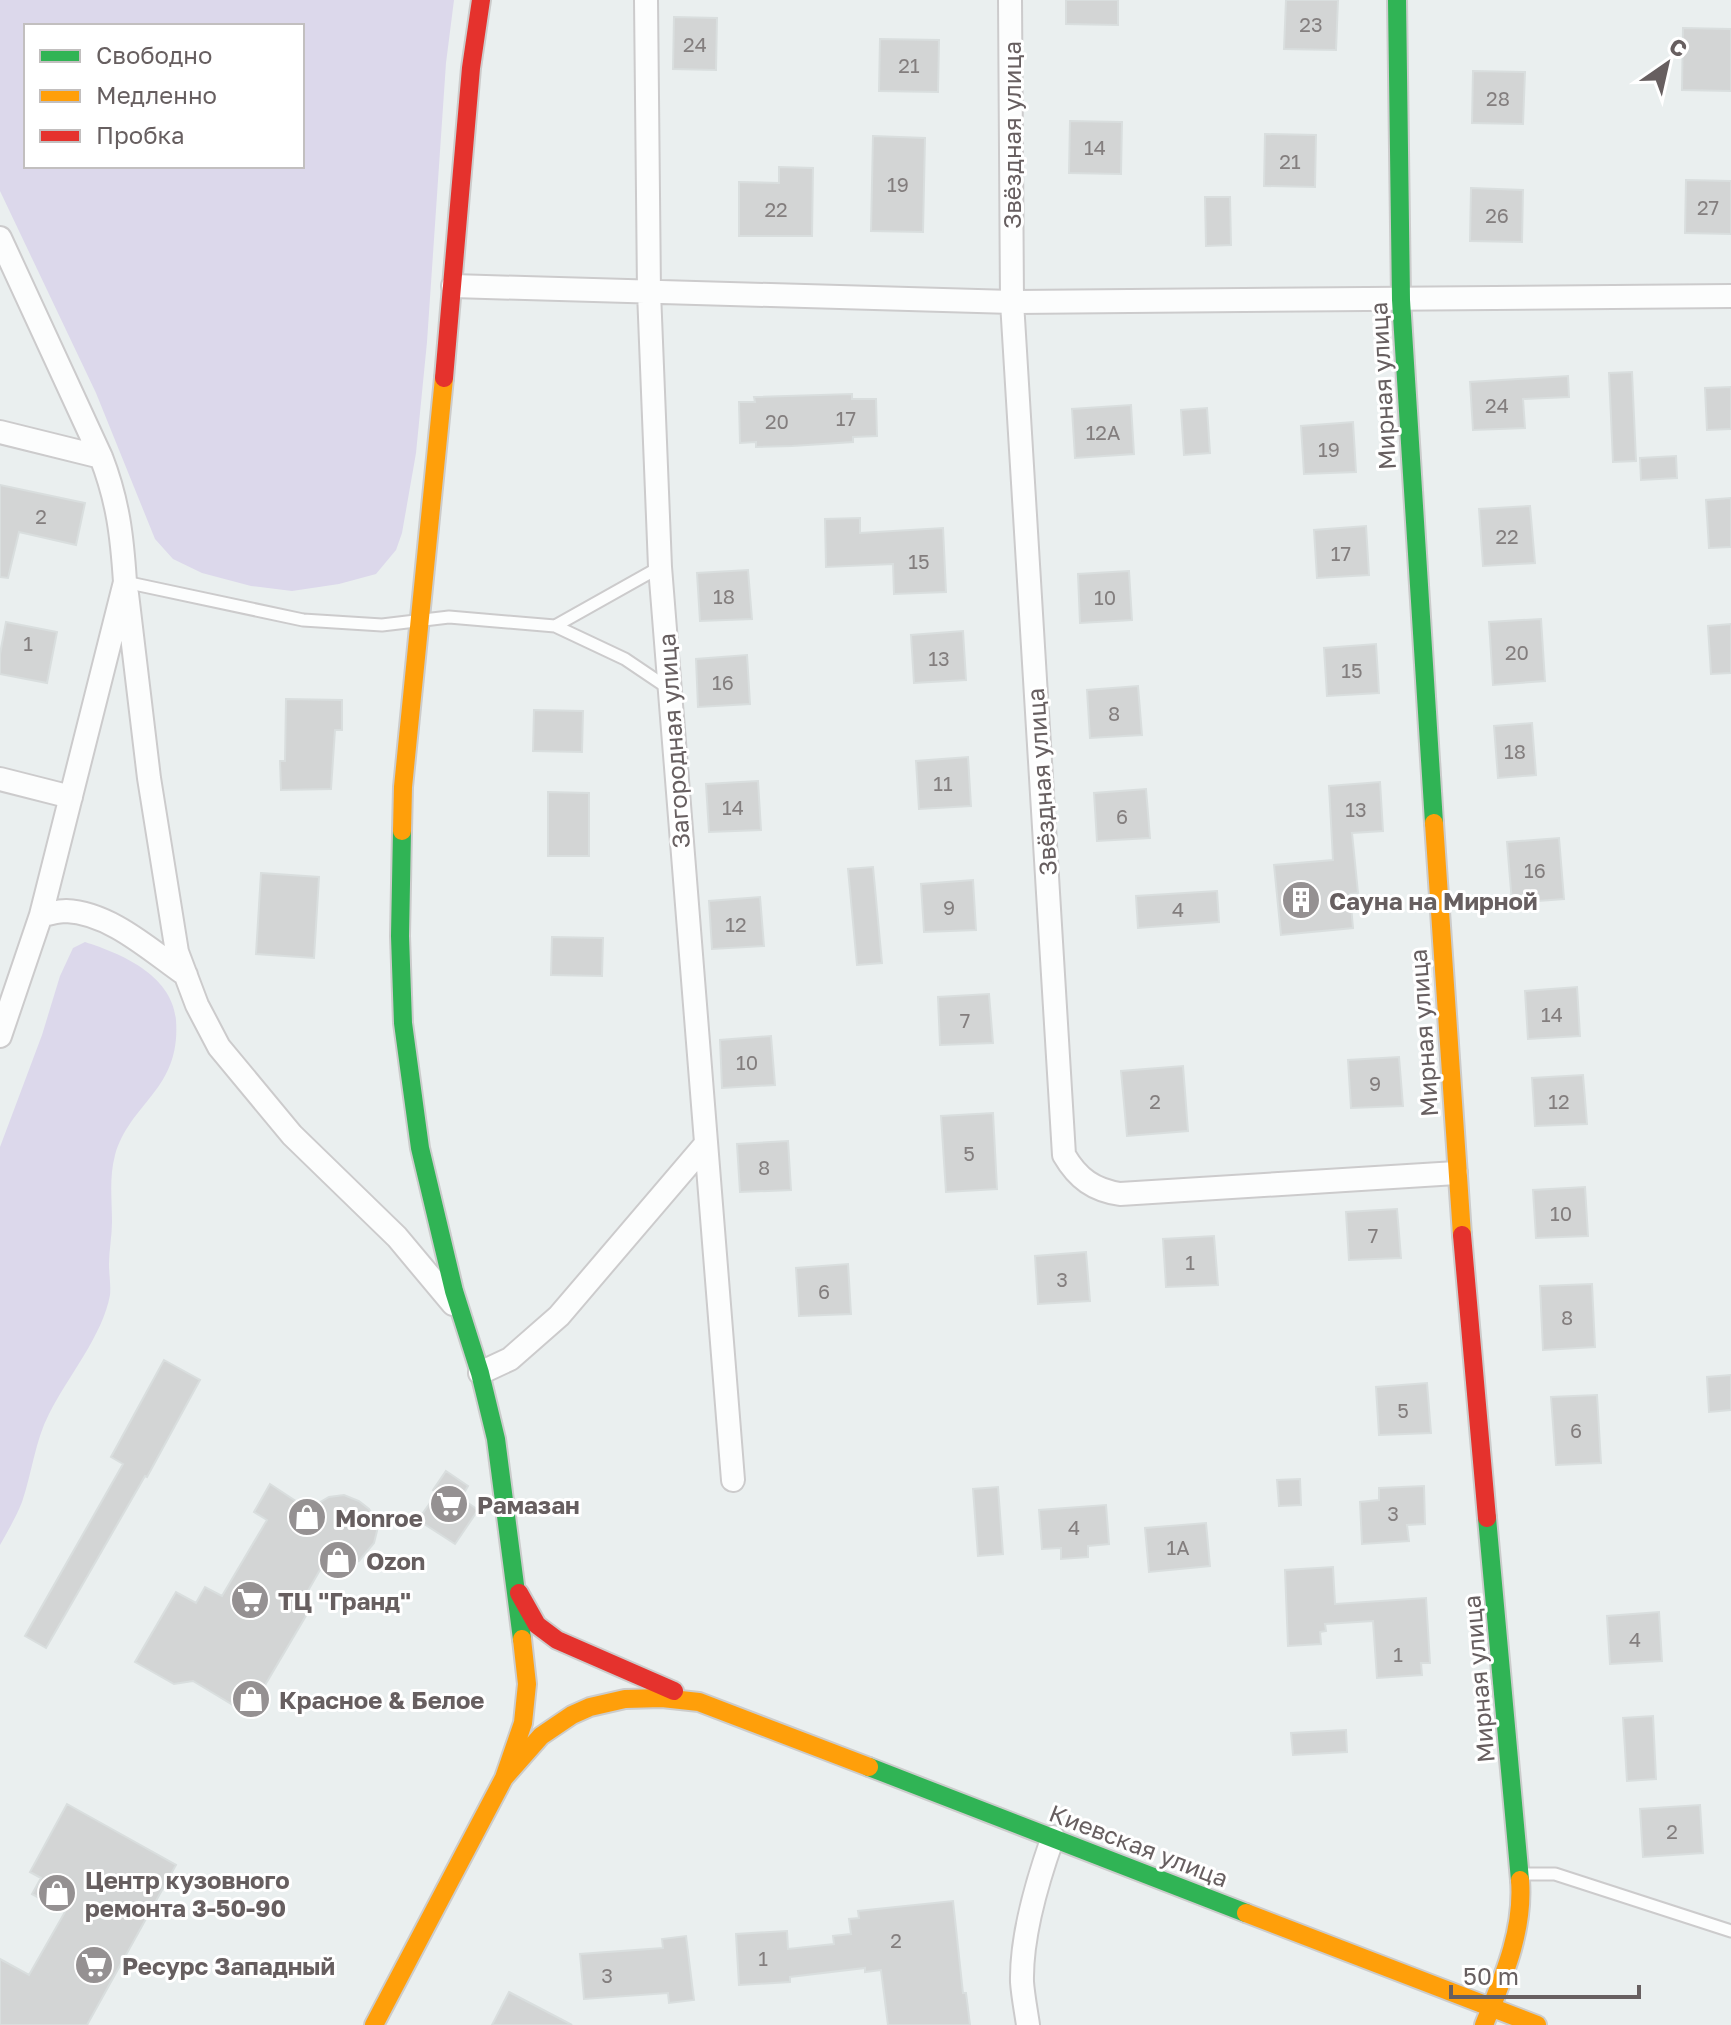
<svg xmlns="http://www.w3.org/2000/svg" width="1731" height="2025" font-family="'Golos Text',sans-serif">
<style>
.green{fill:#dcd8eb;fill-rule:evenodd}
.building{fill:#d3d5d5;stroke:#d9dede;stroke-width:2}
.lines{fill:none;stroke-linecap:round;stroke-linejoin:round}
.lane-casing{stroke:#cccbcc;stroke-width:15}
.street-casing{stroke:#cccbcc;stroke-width:26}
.fast-casing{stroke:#ccc;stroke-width:22}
.slow-casing{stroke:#ccc;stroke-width:22}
.jam-casing{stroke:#ccc;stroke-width:22}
.lane{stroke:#fcfdfd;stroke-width:11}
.street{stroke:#fcfdfd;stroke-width:22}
.fast{stroke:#30b455;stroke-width:18}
.slow{stroke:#ff9f0a;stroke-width:18}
.jam{stroke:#e5322d;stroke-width:18}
.labels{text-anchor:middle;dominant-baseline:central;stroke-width:6;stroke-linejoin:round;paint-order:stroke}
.number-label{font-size:20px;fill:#837e7e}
.street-label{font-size:24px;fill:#675f60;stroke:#fff}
.poi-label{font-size:24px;font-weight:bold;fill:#675f60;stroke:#fff;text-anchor:start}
</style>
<rect width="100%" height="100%" fill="#eaefef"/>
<path class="green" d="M0,0H454L446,63L427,342L416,453L402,533L396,550L376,574L339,584L292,591L251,586L202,573L173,559L155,539L96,393L0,191ZM302,26V166H26V26Z
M85,942C122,954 172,975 176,1020C181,1090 131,1101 115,1155C109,1178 112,1199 112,1222C112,1236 109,1250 109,1264C109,1274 111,1285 110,1295C103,1335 67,1378 49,1414C35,1441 32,1473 22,1502C16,1517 8,1531 0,1545V1147L42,1035L60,976L73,948Z"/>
<path class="building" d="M1066,0H1118V25L1066,24Z
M1286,0H1338L1336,50L1284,49Z
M674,17L717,18L716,70L673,69Z
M1683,28L1731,29V91L1682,90Z
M880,39L939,40L938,92L879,91Z
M1473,71L1525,72L1523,124L1472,123Z
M1070,121L1122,122L1121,174L1069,173Z
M1265,134L1316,135L1315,187L1264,186Z
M873,136L925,138L923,232L871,231Z
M779,167L813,168L812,236H739V182L779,183Z
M1686,180L1731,181V234L1685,233Z
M1471,188L1523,190L1522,242L1470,241Z
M1205,197H1230L1231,245L1206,246Z
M1632,372L1636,461L1613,462L1609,373Z
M1568,376L1569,397L1523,399L1525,428L1473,430L1470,382Z
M1731,387V429L1707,430L1705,388Z
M852,394V399H876L877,436L853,437V442L792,446L756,447V442L740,443L739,402H755L754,397Z
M1131,405L1134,454L1075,458L1072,409Z
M1207,408L1210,453L1184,455L1181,410Z
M1353,422L1356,472L1304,474L1301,426Z
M1676,456L1677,478L1641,480L1640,458Z
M0,485L85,503L76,545L19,532L8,578L0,577Z
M1731,498V547L1709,548L1706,500Z
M1530,506L1535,563L1483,566L1479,509Z
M860,518V533L943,528L946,592L894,594L893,564L826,567L825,519Z
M1366,526L1369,575L1317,578L1314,530Z
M748,570L752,619L700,621L697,573Z
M1129,571L1132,620L1080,623L1078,574Z
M1541,619L1545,681L1493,685L1489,622Z
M6,622L57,632L47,683L0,674V654Z
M1731,624V673L1711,674L1708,626Z
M963,631L966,680L914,683L911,635Z
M1376,644L1379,693L1327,696L1324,648Z
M747,655L750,704L698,707L696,659Z
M1138,686L1142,735L1090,738L1087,690Z
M286,699L342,700V730H335L331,789L281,790L280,761H285Z
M534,710L583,711L582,752L533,751Z
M1532,723L1536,775L1498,778L1494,726Z
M968,757L971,806L919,809L916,761Z
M758,781L761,830L709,832L706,784Z
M1380,782L1383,831L1352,833L1358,893L1350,894L1353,928L1281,935L1274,865L1333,860L1329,786Z
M1146,789L1150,838L1097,841L1094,793Z
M548,792L589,793V856H548Z
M1559,838L1564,899L1512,903L1507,842Z
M873,867L882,963L857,965L848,869Z
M261,873L319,877L314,958L256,954Z
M973,880L976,930L924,932L921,884Z
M1217,891L1219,922L1138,928L1136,896Z
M760,897L764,946L712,949L709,901Z
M552,937L603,938L602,976L551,975Z
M1577,987L1580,1036L1528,1039L1525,991Z
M989,994L993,1043L940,1045L938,997Z
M771,1036L775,1085L722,1088L720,1040Z
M1399,1057L1403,1106L1351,1108L1348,1060Z
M1183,1066L1188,1131L1127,1136L1121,1071Z
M1583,1075L1587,1124L1535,1126L1532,1078Z
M993,1113L997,1189L946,1192L941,1116Z
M788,1141L791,1190L740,1192L737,1144Z
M1585,1187L1588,1236L1536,1238L1533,1190Z
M1397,1209L1401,1258L1349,1260L1346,1212Z
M1214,1236L1218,1285L1166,1287L1163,1239Z
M1086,1252L1090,1301L1038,1304L1035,1256Z
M848,1264L851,1314L799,1316L796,1268Z
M1592,1284L1595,1347L1543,1350L1540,1286Z
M164,1360L200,1380L147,1477L145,1476L46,1648L25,1636L123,1464L111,1457Z
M1731,1375V1410L1709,1412L1707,1377Z
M1427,1383L1431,1433L1379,1435L1376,1387Z
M1597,1395L1601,1463L1556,1465L1551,1397Z
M446,1471L468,1486L461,1498L478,1510L455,1544L418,1520L437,1493L433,1490Z
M1300,1479L1301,1505L1279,1506L1277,1480Z
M270,1484L308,1509L329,1497L344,1495L359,1501L369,1509L376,1521L377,1531L374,1543L359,1561L349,1565L324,1563L298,1608L307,1614L248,1714L193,1681L174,1684L135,1662L176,1592L196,1603L205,1587L222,1596L267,1520L254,1512Z
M1424,1486L1425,1524L1407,1525L1409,1541L1362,1544L1360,1502L1379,1500V1488Z
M998,1487L1003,1554L978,1556L973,1489Z
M1106,1505L1109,1544L1088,1546V1557L1061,1559V1548L1042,1549L1039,1510Z
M1206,1523L1210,1566L1149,1572L1145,1528Z
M1333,1567L1335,1604L1426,1598L1430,1663H1421L1422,1675L1377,1678L1373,1621L1325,1624L1326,1631L1320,1632L1321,1644L1288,1646L1285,1570Z
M1659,1612L1662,1661L1610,1664L1607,1616Z
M1653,1716L1656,1779L1627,1781L1623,1718Z
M1346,1730L1347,1752L1293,1755L1291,1733Z
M67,1804L176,1865L87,2025H0V1959L29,1975L65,1912L32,1894L41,1878L30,1872Z
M1700,1805L1703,1853L1643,1857L1640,1809Z
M953,1901L963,1993H966L970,2025H888L881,1970L865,1972V1968L790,1977V1982L739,1985L736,1934L787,1931L788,1949L834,1944L833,1936L851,1934L849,1919L859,1918L858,1911Z
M686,1936L694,2000L669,2003L668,1993L584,1999L580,1954L663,1948L662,1939Z
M509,1992L572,2025H492Z"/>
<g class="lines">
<g class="lane-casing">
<path id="lane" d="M125,582L303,620L382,625L449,617L555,626L625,659L668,688
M555,626L660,567
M1524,1874H1555L1731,1931"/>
</g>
<g class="street-casing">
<path id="street" d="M646,0L649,292L660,567L733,1480
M1010,0L1012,302L1064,1155C1078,1179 1094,1190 1120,1194L1456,1173
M0,238L101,457C118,501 122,536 125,582L41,915L0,1036
M453,286L1012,302L1731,296
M0,432L101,457
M127,594L149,778L177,952L197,1005L219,1047L292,1135L397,1237L453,1304
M0,779L71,797
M41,915C49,914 58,911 66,911C111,913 151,951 186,975
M480,1373L510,1359L559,1316L705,1145
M1028,2025C1026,2011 1023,1996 1022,1982C1021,1938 1038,1879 1053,1837"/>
</g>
<g class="fast-casing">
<path id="fast" d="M1397,0L1401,300L1434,823
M402,831L400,936L403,1023L420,1148L454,1291L480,1373L496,1439L522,1639
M1487,1518L1520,1880
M869,1767L1246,1913"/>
</g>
<g class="slow-casing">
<path id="slow" d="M1434,823L1462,1235
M402,831L403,787L444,378
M504,1778L523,1723L527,1684L522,1639
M1246,1913L1537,2025
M374,2025L504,1778L541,1736L572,1715L590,1707L625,1699L662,1698L699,1702L869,1767
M1484,2025C1503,1978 1524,1931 1520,1880"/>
</g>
<g class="jam-casing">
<path id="jam" d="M444,378L471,68L481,0
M1462,1235L1487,1518
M519,1593L537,1625L557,1640L674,1691"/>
</g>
<use href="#lane" class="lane"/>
<use href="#street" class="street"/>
<use href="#fast" class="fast"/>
<use href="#slow" class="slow"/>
<use href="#jam" class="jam"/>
</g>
<defs>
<g id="building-disc" transform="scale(2)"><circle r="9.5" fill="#959192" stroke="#fff"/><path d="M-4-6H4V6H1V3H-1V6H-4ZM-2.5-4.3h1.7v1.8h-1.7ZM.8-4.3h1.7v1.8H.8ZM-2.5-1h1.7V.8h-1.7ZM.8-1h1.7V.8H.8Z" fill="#fff"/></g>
<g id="supermarket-disc" transform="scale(2)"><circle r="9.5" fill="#959192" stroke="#fff"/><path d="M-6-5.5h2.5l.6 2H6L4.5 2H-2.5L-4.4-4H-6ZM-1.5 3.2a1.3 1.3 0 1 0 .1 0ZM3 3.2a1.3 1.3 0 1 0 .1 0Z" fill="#fff"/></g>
<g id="shop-disc" transform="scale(2)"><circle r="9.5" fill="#959192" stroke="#fff"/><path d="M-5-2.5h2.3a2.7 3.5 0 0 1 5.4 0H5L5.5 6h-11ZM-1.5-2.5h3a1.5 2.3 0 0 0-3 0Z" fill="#fff"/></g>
</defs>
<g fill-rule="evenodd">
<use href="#building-disc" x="1301" y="900"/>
<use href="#supermarket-disc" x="449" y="1504"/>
<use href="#shop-disc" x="307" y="1517"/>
<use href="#shop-disc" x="338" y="1560"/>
<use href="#supermarket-disc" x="250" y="1600"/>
<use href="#shop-disc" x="251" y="1699"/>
<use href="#shop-disc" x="57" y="1893"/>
<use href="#supermarket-disc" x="94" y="1965"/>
</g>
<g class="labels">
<g class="number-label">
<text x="1311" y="24">23</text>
<text x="695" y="44">24</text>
<text x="909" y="65">21</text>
<text x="1498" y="98">28</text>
<text x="1095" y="147">14</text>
<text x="1290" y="161">21</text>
<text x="898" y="184">19</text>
<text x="1708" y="207">27</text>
<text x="776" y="209">22</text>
<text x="1497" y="215">26</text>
<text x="1497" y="405">24</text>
<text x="846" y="418">17</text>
<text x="777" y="421">20</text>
<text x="1103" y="432">12А</text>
<text x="1329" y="449">19</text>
<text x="41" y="516">2</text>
<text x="1507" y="536">22</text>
<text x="1341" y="553">17</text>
<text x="919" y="561">15</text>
<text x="724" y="596">18</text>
<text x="1105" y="597">10</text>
<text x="28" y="643">1</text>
<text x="1517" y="652">20</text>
<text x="939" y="658">13</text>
<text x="1352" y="670">15</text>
<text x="723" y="682">16</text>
<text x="1114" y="713">8</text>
<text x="1515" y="751">18</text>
<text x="943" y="783">11</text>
<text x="733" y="807">14</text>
<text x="1356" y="809">13</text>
<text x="1122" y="816">6</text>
<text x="1535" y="870">16</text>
<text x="949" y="907">9</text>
<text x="1178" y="909">4</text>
<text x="736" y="924">12</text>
<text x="1552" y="1014">14</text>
<text x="965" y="1020">7</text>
<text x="747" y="1062">10</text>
<text x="1375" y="1083">9</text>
<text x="1155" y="1101">2</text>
<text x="1559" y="1101">12</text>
<text x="969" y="1153">5</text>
<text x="764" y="1167">8</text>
<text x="1561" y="1213">10</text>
<text x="1373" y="1235">7</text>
<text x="1190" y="1262">1</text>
<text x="1062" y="1279">3</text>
<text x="824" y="1291">6</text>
<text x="1567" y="1317">8</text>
<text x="1403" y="1410">5</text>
<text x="1576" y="1430">6</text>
<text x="1393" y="1513">3</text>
<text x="1074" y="1527">4</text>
<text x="1178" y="1547">1А</text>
<text x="1635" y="1639">4</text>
<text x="1398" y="1654">1</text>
<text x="1672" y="1831">2</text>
<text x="896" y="1940">2</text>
<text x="763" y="1958">1</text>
<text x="607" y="1975">3</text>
</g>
<g class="street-label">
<text transform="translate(1011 135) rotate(-90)">Звёздная улица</text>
<text transform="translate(1382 386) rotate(-93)">Мирная улица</text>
<text transform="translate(673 741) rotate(-94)">Загородная улица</text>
<text transform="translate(1041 782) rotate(-94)">Звёздная улица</text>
<text transform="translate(1423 1033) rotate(-94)">Мирная улица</text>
<text transform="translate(1478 1679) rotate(-95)">Мирная улица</text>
<text transform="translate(1139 1845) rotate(21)">Киевская улица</text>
</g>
<g class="poi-label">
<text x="1329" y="900">Сауна на Мирной</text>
<text x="477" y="1504">Рамазан</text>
<text x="335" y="1517">Monroe</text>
<text x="366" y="1560">Ozon</text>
<text x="278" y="1600">ТЦ "Гранд"</text>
<text x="279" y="1699">Красное &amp; Белое</text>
<text x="85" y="1879">Центр кузовного<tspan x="85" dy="28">ремонта 3-50-90</tspan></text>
<text x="122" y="1965">Ресурс Западный</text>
</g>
</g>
<rect x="24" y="24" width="280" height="144" fill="#ffffff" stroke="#c2bfbf" stroke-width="2"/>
<rect x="40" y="50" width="40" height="12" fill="#30b455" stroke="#c2bfbf" stroke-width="2"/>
<text x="96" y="64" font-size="24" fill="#675f60">Свободно</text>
<rect x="40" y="90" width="40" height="12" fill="#ff9f0a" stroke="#c2bfbf" stroke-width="2"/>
<text x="96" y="104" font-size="24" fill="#675f60">Медленно</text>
<rect x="40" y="130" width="40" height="12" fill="#e5322d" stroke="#c2bfbf" stroke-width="2"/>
<text x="96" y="144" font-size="24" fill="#675f60">Пробка</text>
<g transform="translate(1667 64) rotate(34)" stroke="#ffffff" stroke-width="6" paint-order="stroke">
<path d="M0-6L14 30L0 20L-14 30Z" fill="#675f60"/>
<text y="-12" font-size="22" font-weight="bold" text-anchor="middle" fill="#675f60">С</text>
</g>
<path d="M1451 1985v12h188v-12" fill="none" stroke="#675f60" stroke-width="4"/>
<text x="1463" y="1985" font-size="24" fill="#675f60" stroke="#ffffff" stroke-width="6" paint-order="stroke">50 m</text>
</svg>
